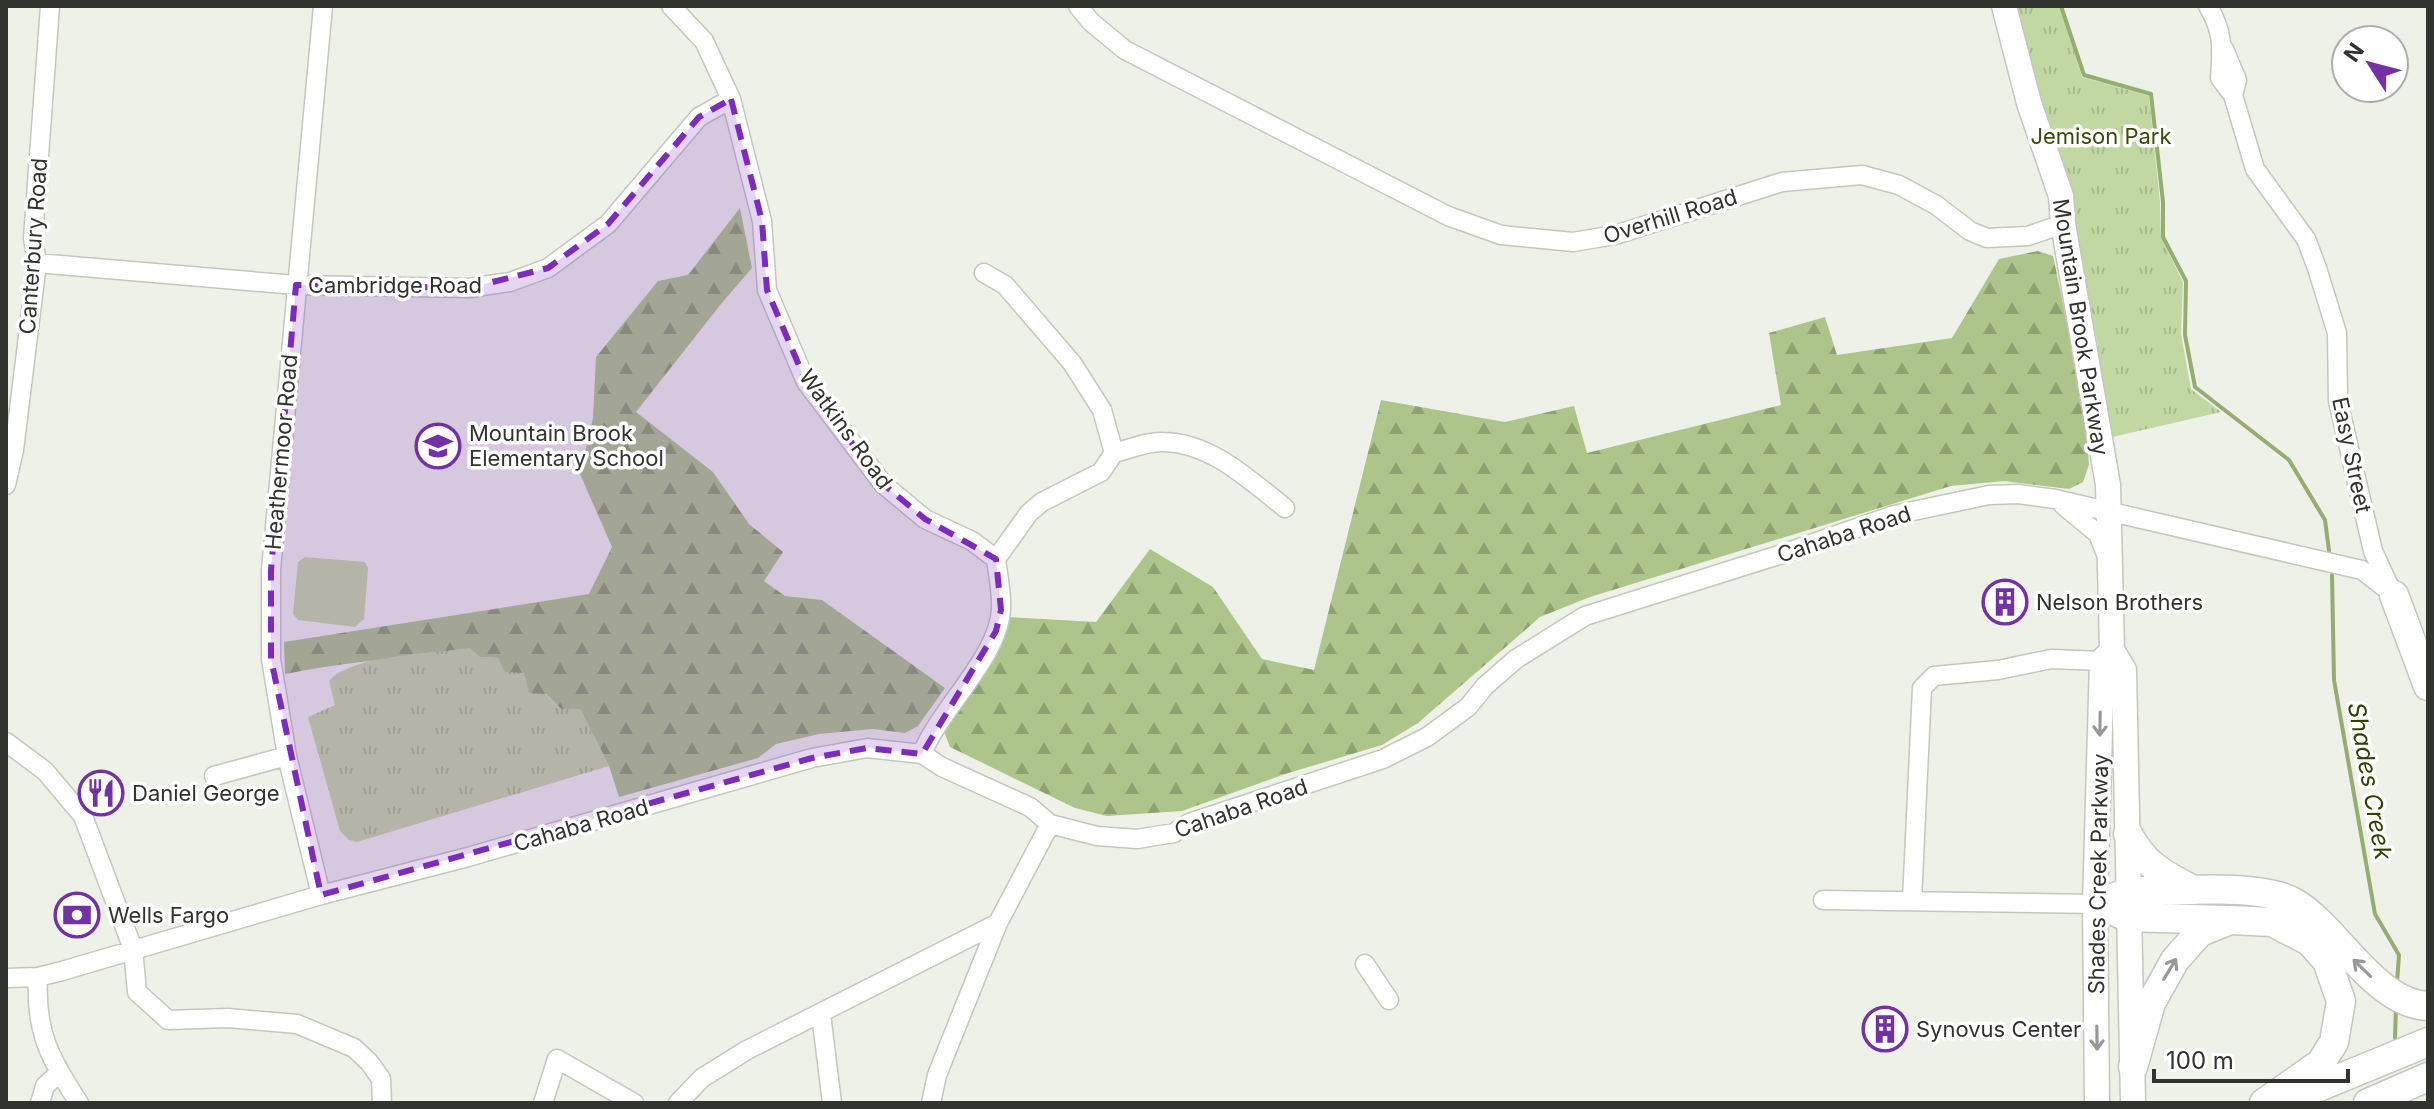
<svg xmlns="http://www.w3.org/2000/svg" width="2434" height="1109" font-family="Inter,sans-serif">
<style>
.grass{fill:#c2d8a3}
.forest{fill:url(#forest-firs)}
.park{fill:url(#park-tufts)}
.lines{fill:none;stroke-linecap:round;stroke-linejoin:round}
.stream{stroke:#95ac72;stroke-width:4}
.minor-casing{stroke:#c3c7bd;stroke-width:21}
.major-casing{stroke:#c3c7bd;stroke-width:27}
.highway-casing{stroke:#c3c7bd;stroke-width:31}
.minor{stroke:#fff;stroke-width:18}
.major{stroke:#fff;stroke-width:24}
.highway{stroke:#fff;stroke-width:28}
.oneway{stroke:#989997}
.marked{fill:#7b2cbf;fill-opacity:0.2;stroke:#7b2cbf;stroke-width:6;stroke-dasharray:16 10;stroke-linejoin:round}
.labels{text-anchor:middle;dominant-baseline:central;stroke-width:7;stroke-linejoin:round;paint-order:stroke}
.park-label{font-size:22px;fill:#374c0a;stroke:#fff}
.street-label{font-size:22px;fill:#31332f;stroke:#fff}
.poi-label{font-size:22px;fill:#31332f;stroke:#fff;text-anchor:start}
.water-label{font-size:24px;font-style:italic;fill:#2f4300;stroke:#fff}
</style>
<defs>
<pattern id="forest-firs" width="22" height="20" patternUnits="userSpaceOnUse" patternTransform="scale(2)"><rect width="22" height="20" fill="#adc58a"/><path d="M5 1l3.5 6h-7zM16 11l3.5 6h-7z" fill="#8da171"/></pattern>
<pattern id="park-tufts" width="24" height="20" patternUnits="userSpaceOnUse" patternTransform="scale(2)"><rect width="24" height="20" fill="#c2d8a3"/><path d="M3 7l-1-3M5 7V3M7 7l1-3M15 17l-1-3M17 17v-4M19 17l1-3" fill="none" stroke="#a7ba8d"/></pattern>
</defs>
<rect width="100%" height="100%" fill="#edf1e8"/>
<path class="grass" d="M305,557L365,562L368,568L364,619L355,627L298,620L293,614L298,562Z"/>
<path class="forest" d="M740,208L752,268L721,304L636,412L713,472L749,524L783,552L764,581L785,596L822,600L945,688L918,726L905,733L873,729L819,734L776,744L758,758L619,797L609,766L580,709H561L546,694H529L504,672L498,658C426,653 355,660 285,674L284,642L589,594L612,547L580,474L593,418L596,357L658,281L688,275Z
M2038,251L2053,256L2078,374L2087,440L2089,465L2083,482L2069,489L2004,481L1951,486L1590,597L1540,617L1418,723L1382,745L1285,774L1182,811L1107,816L1075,808L950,747L943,729C968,694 999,660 1008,617L1096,622L1150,549L1213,587L1262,659L1314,670L1381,400L1505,422L1574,406L1587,453L1781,405L1769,333L1825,317L1837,355L1952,338L1999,259Z"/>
<path class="park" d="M2012,6H2060L2082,77L2149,96L2160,202L2161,237L2183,282L2181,334L2191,389L2221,412L2104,439L2098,345L2064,191Z
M470,648L480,657L498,658L505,672L524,673L529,693L545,694L561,709H580L609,766L357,842L349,840L340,831L308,717L335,705L329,681C351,655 436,653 470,648Z"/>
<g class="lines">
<path class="stream" d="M2061,6L2084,75L2151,94L2163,202V237L2186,281L2185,335L2195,387L2289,460L2325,520L2329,551
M2332,575L2334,680L2375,914L2399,955L2397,983
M2395,1038L2396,1006"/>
<g class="minor-casing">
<path id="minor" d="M671,6L704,41L731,99L762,221L767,290L806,382L883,484L925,519L972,541L996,559C998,575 1002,593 1001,609C999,657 940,708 922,754
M1078,6L1091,22L1125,50L1448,216L1501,235L1573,242L1615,235L1782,182L1862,175L1899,185L1936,205L1970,231L1987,238L2028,236L2063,224
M2208,6C2224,33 2222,48 2220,78L2233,95L2255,169L2306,239L2317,268L2337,333L2338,401L2373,551L2391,590
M2224,49L2237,80L2233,95
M37,263L296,285L469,288L510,282L548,268L608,224L699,117L731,99
M984,273L1005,285L1072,363L1102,410L1114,453L1101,472L1042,502L1029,513L996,559
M1114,453C1130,449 1148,441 1164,442C1211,443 1250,480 1285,508
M6,485L14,450L37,263L33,238L50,6
M2063,505L2098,534L2106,554
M6,742L45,771L83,816L133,949L137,992L168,1020L228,1018L297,1024L354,1048L369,1062L381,1079L382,1103
M214,776L287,756
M321,895L287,756L271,659V570L323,6
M1823,900L2095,904
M1912,901L1922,688L1934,676L1998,670L2051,659L2102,661
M1365,964L1389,1000
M38,977C35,1032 50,1059 79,1103
M6,978L38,977L62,971L321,895L468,857L812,758L867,748L922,754L942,767L1030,807L1050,824L1097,836L1137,839L1174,833L1189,823L1383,759L1427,737L1468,707L1485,686L1516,659L1585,616L1782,554L1894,515L1989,495L2018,494L2055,499L2362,570L2394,595
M821,1014L832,1103
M40,1103L45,1086L59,1073
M543,1103L557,1059L634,1103
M678,1103L702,1078L747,1050L998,923
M931,1103L937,1075L998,923L1050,824"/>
</g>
<g class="major-casing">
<path id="major" d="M2004,6L2029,103L2061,196L2063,224L2108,485L2112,650L2124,670L2133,1103
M2097,1103L2095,904L2102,661L2112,650"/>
</g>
<g class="highway-casing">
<path id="highway" d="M2394,595L2428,686
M2128,834C2144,865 2163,874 2193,890
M2095,904L2129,892L2143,891C2182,891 2263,883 2295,903C2337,928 2375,1004 2428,1006
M2095,904L2128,917L2224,920
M2133,1067L2151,1003L2175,960L2200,932L2230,920L2272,922L2309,941L2327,961L2341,1001L2334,1042L2321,1063L2264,1103
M2292,1098L2428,1042
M2368,1103L2428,1077"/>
</g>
<use href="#minor" class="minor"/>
<use href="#major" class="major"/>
<use href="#highway" class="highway"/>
</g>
<defs><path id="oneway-shaft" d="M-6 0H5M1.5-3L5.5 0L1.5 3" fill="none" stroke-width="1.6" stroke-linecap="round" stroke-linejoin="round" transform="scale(2)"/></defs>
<g class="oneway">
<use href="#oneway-shaft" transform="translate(2100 724) rotate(91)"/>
<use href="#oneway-shaft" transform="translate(2362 968) rotate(-136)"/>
<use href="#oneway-shaft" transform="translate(2170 969) rotate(-59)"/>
<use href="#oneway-shaft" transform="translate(2097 1038) rotate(89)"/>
</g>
<path class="marked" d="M731,99L762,221L767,290L806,382L883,484L925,519L996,559L1001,610L996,631L922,754L867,748L812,758L321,895L271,659V570L296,285L469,288L548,268L608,224L699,117Z"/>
<defs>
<g id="school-ring" transform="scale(2.3)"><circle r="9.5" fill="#fff" stroke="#7331a6" stroke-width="1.5"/><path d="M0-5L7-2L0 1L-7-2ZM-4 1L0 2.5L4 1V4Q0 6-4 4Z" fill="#7331a6"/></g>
<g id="building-ring" transform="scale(2.3)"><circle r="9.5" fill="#fff" stroke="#7331a6" stroke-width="1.5"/><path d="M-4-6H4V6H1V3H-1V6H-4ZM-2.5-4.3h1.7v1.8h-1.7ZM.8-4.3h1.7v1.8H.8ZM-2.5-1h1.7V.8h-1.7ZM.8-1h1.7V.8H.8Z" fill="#7331a6"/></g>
<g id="restaurant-ring" transform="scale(2.3)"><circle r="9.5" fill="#fff" stroke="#7331a6" stroke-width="1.5"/><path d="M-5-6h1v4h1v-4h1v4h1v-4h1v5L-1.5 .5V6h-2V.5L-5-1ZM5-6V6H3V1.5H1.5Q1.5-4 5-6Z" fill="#7331a6"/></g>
<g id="bank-ring" transform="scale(2.3)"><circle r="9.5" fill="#fff" stroke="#7331a6" stroke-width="1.5"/><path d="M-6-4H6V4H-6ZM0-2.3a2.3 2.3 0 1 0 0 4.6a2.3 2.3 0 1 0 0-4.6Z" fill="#7331a6"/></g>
</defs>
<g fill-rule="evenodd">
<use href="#school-ring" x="438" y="446"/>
<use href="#building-ring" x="2005" y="602"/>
<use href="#restaurant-ring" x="101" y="793"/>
<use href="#bank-ring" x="77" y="915"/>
<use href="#building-ring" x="1885" y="1029"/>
</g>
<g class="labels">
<g class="park-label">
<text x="2101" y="136">Jemison Park</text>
</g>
<g class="street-label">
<text transform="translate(1670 216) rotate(-17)">Overhill Road</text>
<text transform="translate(33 246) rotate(-86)">Canterbury Road</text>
<text x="395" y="285">Cambridge Road</text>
<text transform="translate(2081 327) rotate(81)">Mountain Brook Parkway</text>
<text transform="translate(846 429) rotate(54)">Watkins Road</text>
<text transform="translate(281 452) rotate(-85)">Heathermoor Road</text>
<text transform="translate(2352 455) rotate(78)">Easy Street</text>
<text transform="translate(1844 534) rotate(-18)">Cahaba Road</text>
<text transform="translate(1241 808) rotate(-19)">Cahaba Road</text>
<text transform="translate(581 825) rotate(-16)">Cahaba Road</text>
<text transform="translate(2098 874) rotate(-89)">Shades Creek Parkway</text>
</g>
<g class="poi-label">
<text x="469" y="433">Mountain Brook<tspan x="469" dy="25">Elementary School</tspan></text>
<text x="2036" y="602">Nelson Brothers</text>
<text x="132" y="793">Daniel George</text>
<text x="108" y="915">Wells Fargo</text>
<text x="1916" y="1029">Synovus Center</text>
</g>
<g class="water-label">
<text transform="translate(2370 781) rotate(80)">Shades Creek</text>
</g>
</g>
<rect width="2434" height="1109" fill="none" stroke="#31332f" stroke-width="16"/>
<g transform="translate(2370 64) rotate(306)"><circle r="38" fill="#ffffff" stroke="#adadac" stroke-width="2"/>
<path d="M0-6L14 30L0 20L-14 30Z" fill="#7331a6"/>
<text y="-12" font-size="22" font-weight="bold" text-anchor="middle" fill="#31332f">N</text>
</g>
<path d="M2154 1069v12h194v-12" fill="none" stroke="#31332f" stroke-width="4"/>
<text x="2166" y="1069" font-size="24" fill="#31332f" stroke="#ffffff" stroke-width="6" paint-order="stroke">100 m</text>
</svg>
